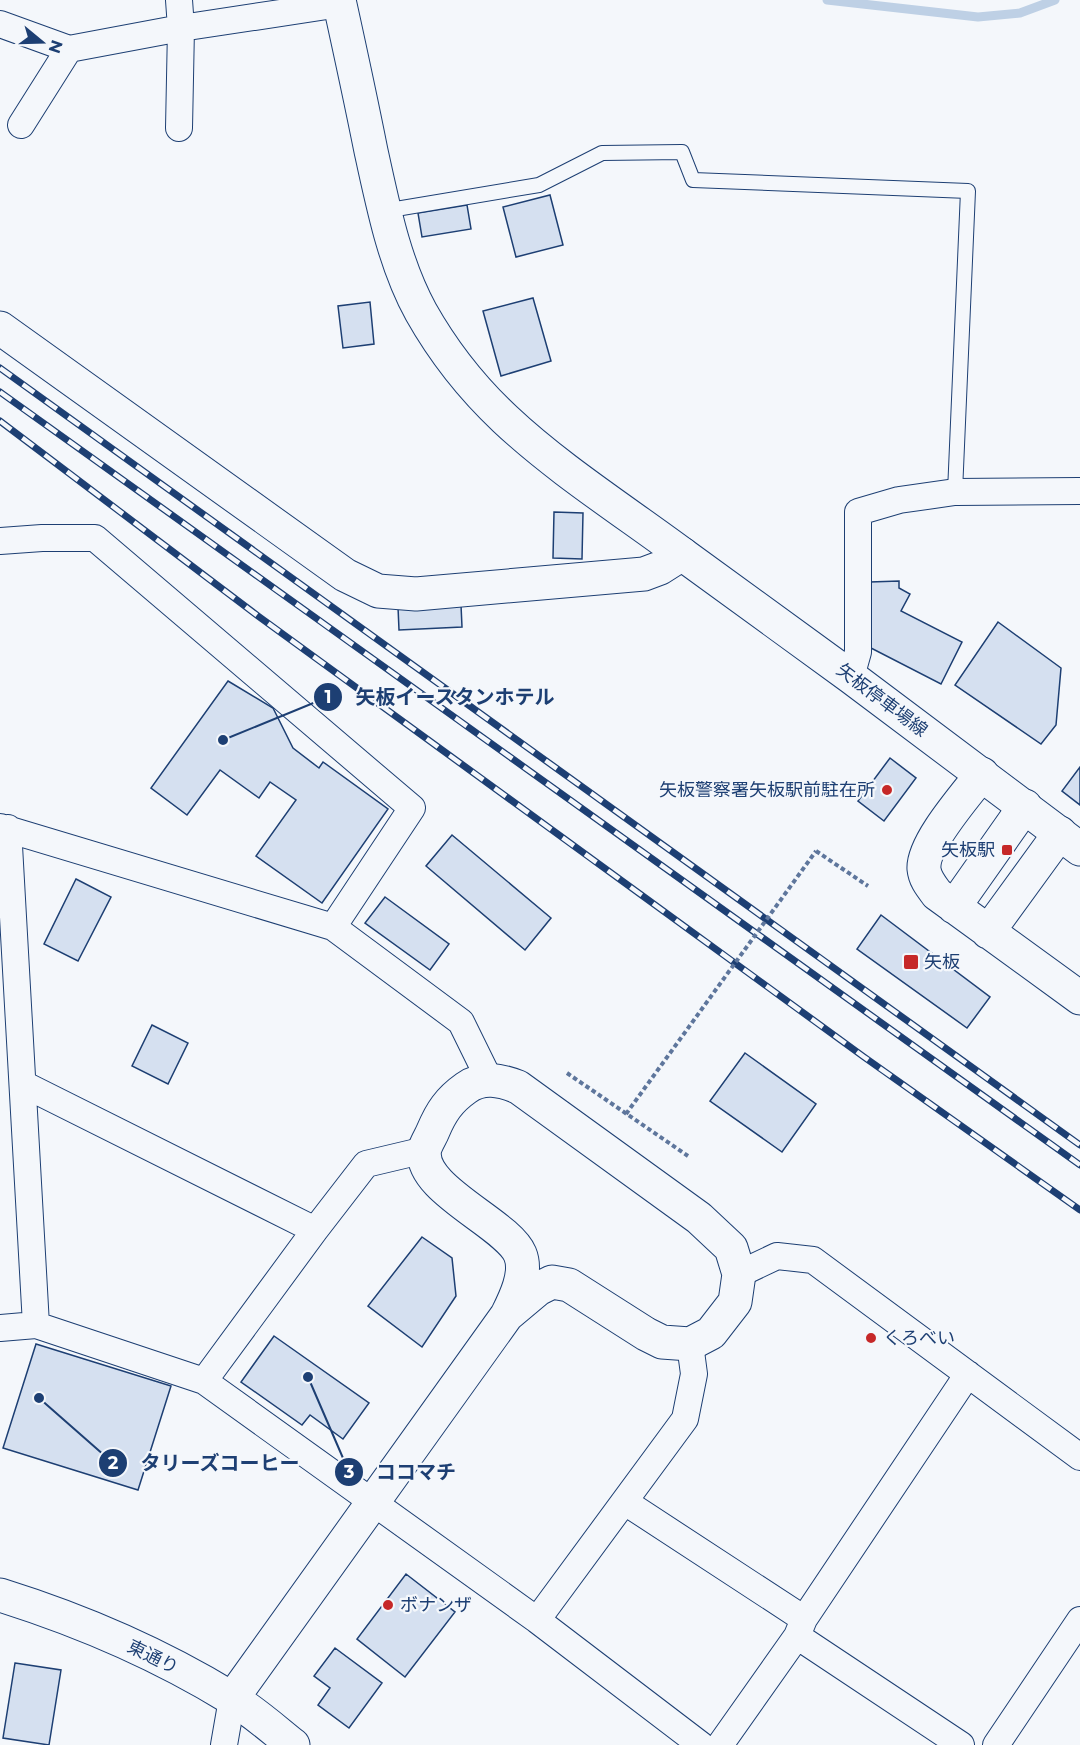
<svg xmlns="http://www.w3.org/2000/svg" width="1080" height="1745" font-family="Montserrat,'Noto Sans JP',sans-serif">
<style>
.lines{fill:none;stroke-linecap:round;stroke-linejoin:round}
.stream{stroke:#bed0e5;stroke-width:9}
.building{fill:#d5e0f0;stroke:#1d3f73;stroke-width:1.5}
.service-casing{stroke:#1d3f73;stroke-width:16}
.minor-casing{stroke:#1d3f73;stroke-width:28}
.tertiary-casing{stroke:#1d3f73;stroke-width:35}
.secondary-casing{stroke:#1d3f73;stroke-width:35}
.path{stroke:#5e769c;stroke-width:4;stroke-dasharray:4.5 3;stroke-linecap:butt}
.service{stroke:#f4f7fb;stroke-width:14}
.minor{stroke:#f4f7fb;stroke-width:26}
.tertiary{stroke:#f4f7fb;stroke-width:33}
.secondary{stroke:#f4f7fb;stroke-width:33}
.rail-casing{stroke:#1d3f73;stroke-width:7}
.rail{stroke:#f4f7fb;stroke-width:4.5;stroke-dasharray:14;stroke-linecap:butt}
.path-bridge{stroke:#5e769c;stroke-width:4;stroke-dasharray:4.5 3;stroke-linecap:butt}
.poi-dot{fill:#c62828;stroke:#f4f7fb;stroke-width:2}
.labels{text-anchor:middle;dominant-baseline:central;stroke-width:4.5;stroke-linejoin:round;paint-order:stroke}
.street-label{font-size:18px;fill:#1d3f73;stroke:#f4f7fb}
.poi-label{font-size:18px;fill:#1d3f73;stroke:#f4f7fb;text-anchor:start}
.leader{fill:none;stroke:#1d3f73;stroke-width:2}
.callout-dot{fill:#1d3f73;stroke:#f4f7fb;stroke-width:2}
.mark-label{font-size:18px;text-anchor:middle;font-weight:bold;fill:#fff}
.callout-label{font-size:20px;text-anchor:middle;font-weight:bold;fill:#1d3f73;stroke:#f4f7fb;stroke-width:4.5;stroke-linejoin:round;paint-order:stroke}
</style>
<rect width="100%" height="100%" fill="#f4f7fb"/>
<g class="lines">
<path class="stream" d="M827,0L978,17L1020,13L1055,0"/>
</g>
<path class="building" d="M550,195L563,245L516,257L503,207Z
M467,205L471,229L422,237L418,213Z
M533,298L551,361L501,376L483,311Z
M370,302L374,344L343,348L338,306Z
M554,512L583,513L582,559L553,558Z
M899,581V588L910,594L901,611L962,642L941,684L869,647L870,582Z
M461,605L462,627L399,630L398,607Z
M998,622L1061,668L1056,725L1041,744L955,685Z
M228,681L273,708L293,748L319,768L323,762L388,809L322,903L256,856L296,800L270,782L259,798L220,770L187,815L151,788Z
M890,758L916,778L884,821L858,801Z
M1080,767V805L1062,791Z
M452,835L551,918L525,950L426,866Z
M76,879L111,897L78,961L44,944Z
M385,897L449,944L430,970L365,923Z
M881,915L990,997L967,1028L857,949Z
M152,1025L188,1043L168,1084L132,1066Z
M745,1053L816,1104L782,1152L710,1101Z
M422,1237L452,1258L456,1296L422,1347L368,1306Z
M274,1336L369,1403L343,1439L310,1415L302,1425L241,1382Z
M36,1344L171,1386L138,1490L3,1448Z
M406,1574L455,1612L405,1677L357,1639Z
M335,1648L382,1683L349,1728L318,1705L330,1688L314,1676Z
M15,1663L61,1670L49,1745L3,1738Z"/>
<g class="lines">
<g class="service-casing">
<path id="service" d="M384,211L539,185L602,153L682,152L693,180L968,191L955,492"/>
</g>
<g class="minor-casing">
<path id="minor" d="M179,0L181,28L179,128
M0,24L69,49
M21,125L69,49L181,28L340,4
M0,541L42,538H95L412,808L333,927
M851,677L858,652V512L899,500L955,492L1080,491
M0,827L333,927L461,1022L489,1079
M8,828L36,1325
M23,1084L315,1230
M739,1274L777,1256L813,1260L1080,1457
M0,1328L36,1325L204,1381L537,1620L701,1745
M204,1381L315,1230L366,1164L425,1150
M625,1502L804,1619
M537,1620L685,1419L694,1374L690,1344
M797,1636L961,1745
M224,1745L232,1699
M720,1745L797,1636L804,1619L968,1374
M996,1745L1080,1620"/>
</g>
<g class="tertiary-casing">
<path id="tertiary" d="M0,328L345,575L378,591L416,594L644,574L660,568L682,554C624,511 557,468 505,419C472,388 443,351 421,312C394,263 383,205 371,151C361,101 350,50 339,0
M982,774C966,795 922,844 924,869C925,879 931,886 937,894L1080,998
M954,907L1025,806
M988,932L1060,833
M0,1595C80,1620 159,1654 231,1698C253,1711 273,1729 293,1745
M232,1699L507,1315C515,1299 528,1273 520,1254C507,1223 415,1188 425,1148C427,1142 431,1136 433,1131C441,1112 449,1100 466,1088C483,1076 500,1080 518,1087L699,1218L731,1248L739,1274L735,1302L711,1333L690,1344L662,1342L646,1334L569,1285L552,1282L538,1289L507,1315"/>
</g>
<g class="secondary-casing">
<path id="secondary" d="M682,554L851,677L1080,849"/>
</g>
<path class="path" d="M816,851L868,886
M567,1073L688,1156"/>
<use href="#service" class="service"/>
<use href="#minor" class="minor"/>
<use href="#tertiary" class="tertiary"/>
<use href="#secondary" class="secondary"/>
<g class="rail-casing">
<path id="rail" d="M0,368L1080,1145
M0,392L1080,1165
M0,421L258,616L864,1057L1080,1210"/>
</g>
<use href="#rail" class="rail"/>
<path class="path-bridge" d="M626,1114L816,851"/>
</g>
<g class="poi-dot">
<circle cx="887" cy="790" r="6"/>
<rect x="1001" y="844" width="12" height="12" rx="3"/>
<rect x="903" y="954" width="16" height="16" rx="3"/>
<circle cx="871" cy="1338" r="6"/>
<circle cx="388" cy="1605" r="6"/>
</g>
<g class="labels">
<g class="street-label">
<text transform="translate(882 700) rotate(37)">矢板停車場線</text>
<text transform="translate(153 1657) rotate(26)">東通り</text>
</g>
<g class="poi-label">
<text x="875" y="790" text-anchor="end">矢板警察署矢板駅前駐在所</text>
<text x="995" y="850" text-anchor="end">矢板駅</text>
<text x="924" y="962">矢板</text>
<text x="883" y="1338">くろべい</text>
<text x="400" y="1605">ボナンザ</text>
</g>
</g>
<path class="leader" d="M223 740L328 697M39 1398L113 1463M308 1377L349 1472"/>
<g class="callout-dot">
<circle cx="223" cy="740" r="6"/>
<circle cx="39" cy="1398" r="6"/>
<circle cx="308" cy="1377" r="6"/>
<circle cx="328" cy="697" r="15"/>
<circle cx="113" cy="1463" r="15"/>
<circle cx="349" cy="1472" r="15"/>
</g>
<g class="mark-label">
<text x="328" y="703">1</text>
<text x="113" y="1469">2</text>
<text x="349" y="1478">3</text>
</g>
<g class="callout-label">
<text x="455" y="704">矢板イースタンホテル</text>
<text x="220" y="1470">タリーズコーヒー</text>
<text x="416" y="1479">ココマチ</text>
</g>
<g transform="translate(42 42) rotate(109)" stroke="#f4f7fb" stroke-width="4.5" paint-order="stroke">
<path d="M0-4.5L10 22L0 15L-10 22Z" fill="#1d3f73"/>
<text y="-9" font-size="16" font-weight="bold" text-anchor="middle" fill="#1d3f73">N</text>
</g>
</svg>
